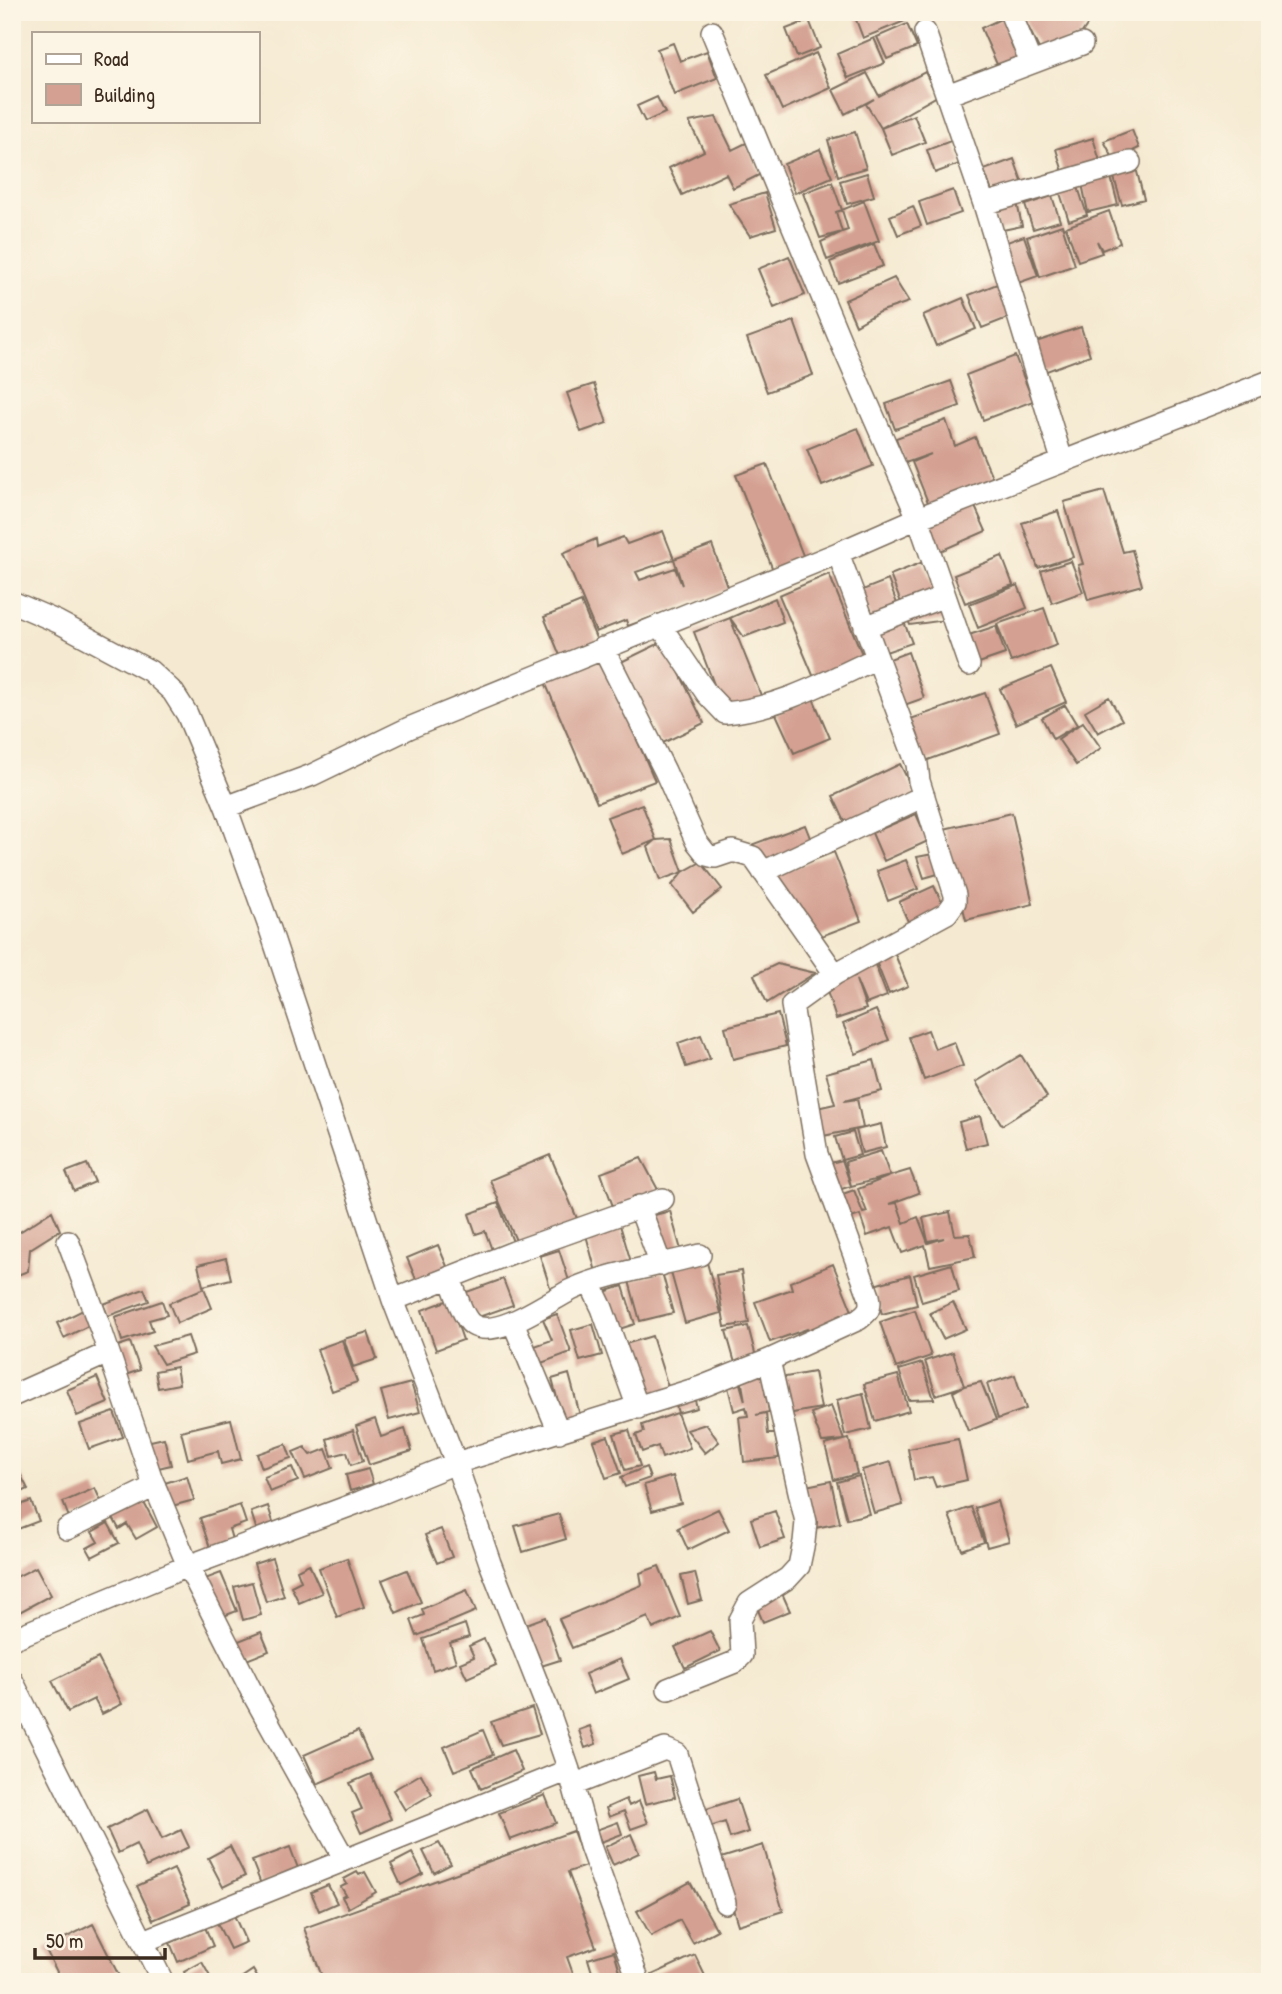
<svg xmlns="http://www.w3.org/2000/svg" width="1282" height="1994" font-family="'Patrick Hand',sans-serif">
<style>
.building{fill:#d4a092;fill-rule:evenodd}
.lines{fill:none;stroke-linecap:round;stroke-linejoin:round}
.street-casing{stroke:#7c6d5d;stroke-width:24}
.street{stroke:#fff;stroke-width:21}
</style>
<rect width="100%" height="100%" fill="#fcf5e5"/>
<filter id="ink" filterUnits="userSpaceOnUse"><feTurbulence type="fractalNoise" baseFrequency=".0143" numOctaves="2"/><feDisplacementMap in="SourceGraphic" scale="14" xChannelSelector="R" yChannelSelector="G"/><feConvolveMatrix kernelMatrix="1 2 1 2 8 2 1 2 1" color-interpolation-filters="sRGB"/></filter>
<filter id="wash" filterUnits="userSpaceOnUse"><feTurbulence type="fractalNoise" baseFrequency=".00686" numOctaves="4" result="noise"/><feDisplacementMap in="SourceGraphic" scale="28" xChannelSelector="R" yChannelSelector="G"/><feGaussianBlur stdDeviation="1.57" result="paint"/><feColorMatrix in="noise" values="0 0 0 0 0 0 0 0 0 0 0 0 0 0 0 0 0 1.4 0 .05"/><feComposite in="paint" operator="in"/></filter>
<g filter="url(#wash)">
<rect width="100%" height="100%" fill="#f5ead1"/>
<g id="blocks">
<path class="building" d="M853,12H902L905,21L863,38Z
M1021,12H1096L1079,37L1040,51Z
M1005,17L1023,59L999,69L981,28Z
M809,20L820,48L797,57L786,29Z
M907,24L917,47L887,59L877,37Z
M874,38L885,63L848,78L837,54Z
M673,43L680,61L707,51L717,78L674,95L657,49Z
M816,53L831,88L782,110L766,75Z
M925,72L937,96L881,128L914,115L925,142L892,155L881,128L866,104L874,99L845,114L833,90L867,73L879,96Z
M657,97L665,113L645,122L637,106Z
M716,117L732,150L746,143L761,174L733,188L726,174L682,195L669,168L704,151L689,122Z
M1132,130L1139,148L1114,160L1104,141Z
M855,132L866,168L838,176L828,140Z
M1093,138L1100,161L1063,172L1056,149Z
M953,140L962,163L935,173L927,150Z
M820,149L832,177L795,193L784,164Z
M1014,159L1024,187L994,197L984,170Z
M1136,168L1144,199L1122,205L1113,174Z
M867,173L874,196L847,204L840,181Z
M1111,177L1118,205L1088,212L1082,184Z
M832,182L842,210L864,201L879,241L827,260L821,242L842,232L820,238L803,193ZM842,210L848,230L842,232L836,212Z
M1077,184L1087,215L1069,221L1059,190Z
M953,190L961,213L927,225L919,202Z
M765,193L776,228L750,236L729,204Z
M1052,196L1060,221L1033,229L1025,205Z
M1016,198L1022,226L998,231L992,203Z
M913,206L921,226L898,235L890,216Z
M1109,211L1120,243L1102,250L1097,241L1102,253L1078,261L1066,227Z
M1062,225L1075,265L1040,277L1027,237Z
M1024,236L1038,276L1015,284L1001,244Z
M874,244L883,266L838,283L830,262Z
M789,256L805,295L774,308L758,269Z
M894,278L909,302L879,312L856,325L845,300Z
M997,284L1010,317L982,328L969,295Z
M963,298L976,329L936,346L923,315Z
M794,321L813,375L767,392L747,338Z
M1081,327L1090,355L1044,372L1033,343Z
M1015,356L1033,401L983,420L966,375Z
M951,381L960,406L895,429L886,404Z
M594,384L607,423L581,432L567,393Z
M946,420L955,446L975,437L995,484L931,510L912,462L931,454L905,463L896,438Z
M858,428L873,466L822,486L807,449Z
M767,464L804,558L773,570L736,475Z
M1104,491L1123,552L1132,550L1142,585L1088,600L1078,565L1083,564L1064,502Z
M972,500L986,531L936,553L922,522Z
M1058,511L1073,557L1038,568L1022,523Z
M663,531L674,559L712,545L728,589L628,626L626,620L596,632L563,553L596,539L597,547L623,537L627,544ZM674,559L682,585L675,568L640,580L636,572Z
M1002,556L1013,585L965,603L954,575Z
M1071,561L1083,592L1052,603L1041,571Z
M923,562L946,620L910,625L890,575Z
M829,574L864,659L815,680L779,595Z
M888,580L912,643L883,653L860,591Z
M1018,585L1027,608L978,628L969,604Z
M775,598L783,622L744,637L730,618Z
M581,602L598,643L561,658L544,617Z
M1044,608L1057,645L1011,662L997,624Z
M730,618L762,698L725,713L694,632Z
M996,626L1005,654L973,665L963,637Z
M664,641L704,723L661,744L621,662Z
M908,652L924,698L896,708L879,663Z
M600,655L655,781L597,803L544,680Z
M1051,668L1066,702L1016,724L1000,689Z
M985,693L1000,734L917,764L902,722Z
M1109,697L1122,720L1098,733L1085,711Z
M813,698L830,738L794,753L776,714Z
M1065,705L1077,725L1053,739L1042,718Z
M1083,722L1101,748L1076,765L1058,739Z
M900,764L916,796L848,828L833,796Z
M642,804L656,840L622,854L607,817Z
M1012,813L1033,904L966,920L944,829Z
M916,814L928,841L884,861L872,833Z
M805,825L814,848L760,868L751,845Z
M671,839L683,872L660,880L648,847L656,840Z
M834,852L861,921L816,938L773,876Z
M933,854L941,873L924,878L917,857Z
M906,860L918,889L888,901L877,871Z
M701,862L722,889L693,912L672,885L683,872Z
M934,886L947,913L912,930L899,902Z
M894,952L908,986L889,994L875,959Z
M874,962L887,996L866,1004L856,980L866,1009L836,1019L825,985L855,976L853,969Z
M777,964L815,973L767,1003L754,975Z
M876,1010L889,1040L856,1054L843,1024Z
M778,1014L786,1046L733,1059L725,1027Z
M928,1030L935,1049L954,1042L963,1066L924,1080L909,1037Z
M701,1035L710,1059L686,1067L678,1043Z
M1021,1055L1047,1097L1002,1125L976,1082Z
M874,1060L882,1091L844,1101L857,1099L863,1128L818,1137L812,1109L835,1104L826,1073Z
M980,1116L987,1143L966,1148L959,1122Z
M881,1124L886,1147L862,1153L856,1130Z
M853,1132L860,1155L842,1160L835,1137Z
M881,1151L890,1176L910,1170L919,1193L889,1204L897,1203L904,1223L918,1217L928,1243L944,1238L928,1241L923,1218L950,1212L955,1235L970,1234L975,1257L930,1266L925,1245L902,1253L892,1227L867,1236L860,1215L843,1221L834,1197L854,1190L863,1213L867,1212L858,1189L890,1176L851,1186L845,1162Z
M550,1155L579,1223L520,1250L490,1180Z
M641,1158L663,1199L614,1209L601,1173Z
M842,1160L851,1186L832,1192L823,1165Z
M87,1164L95,1182L74,1191L66,1172Z
M498,1203L513,1242L492,1250L485,1231L476,1234L469,1214Z
M52,1211L60,1230L30,1249L28,1271L12,1277V1237Z
M670,1211L683,1257L660,1263L647,1217Z
M620,1225L631,1262L596,1272L586,1235Z
M438,1245L449,1271L418,1284L407,1258Z
M559,1250L572,1290L550,1287L540,1256Z
M226,1258L231,1279L203,1286L198,1265Z
M706,1259L721,1313L685,1323L670,1269Z
M833,1264L854,1316L811,1334L807,1329L770,1342L755,1302L792,1289L790,1282Z
M952,1264L959,1291L922,1302L914,1275Z
M741,1271L749,1323L725,1327L716,1275Z
M662,1272L673,1313L640,1321L629,1281Z
M910,1275L917,1305L882,1314L874,1285Z
M503,1279L513,1305L470,1320L461,1294Z
M623,1286L635,1324L613,1331L601,1293Z
M204,1288L212,1308L177,1323L169,1303Z
M144,1289L149,1301L108,1316L103,1304Z
M449,1300L463,1340L436,1350L422,1310Z
M162,1301L167,1315L149,1320L153,1331L122,1341L115,1317Z
M953,1302L966,1329L943,1339L930,1313Z
M83,1310L90,1325L64,1338L57,1323Z
M915,1310L931,1356L896,1368L880,1322Z
M557,1314L571,1352L536,1365L529,1348L552,1340L543,1319Z
M593,1324L602,1355L580,1361L571,1330Z
M748,1326L756,1357L735,1363L726,1331Z
M368,1332L377,1359L353,1367L344,1339Z
M188,1336L194,1354L163,1364L152,1346Z
M652,1336L669,1390L635,1401L619,1346Z
M342,1340L357,1382L332,1391L317,1349Z
M130,1342L140,1370L122,1376L112,1348Z
M953,1352L964,1386L936,1395L925,1361Z
M922,1363L934,1399L909,1400L899,1370Z
M176,1367L179,1384L158,1388L155,1371Z
M814,1372L821,1408L787,1414L780,1378Z
M569,1374L581,1419L564,1424L552,1379Z
M762,1374L769,1412L756,1415L766,1413L768,1434H775L779,1458L744,1462L739,1417L748,1416L746,1407L734,1411L727,1383L739,1380L745,1401L741,1378Z
M898,1375L909,1411L875,1421L864,1384Z
M1015,1375L1026,1409L998,1419L987,1384Z
M97,1377L108,1403L77,1416L67,1390Z
M981,1382L996,1420L968,1431L953,1392L964,1386Z
M411,1383L420,1412L389,1420L381,1391Z
M863,1393L871,1429L845,1435L837,1400Z
M694,1396L697,1408L678,1413L675,1402Z
M831,1406L844,1440L849,1439L857,1474L834,1480L825,1445L844,1440L822,1442L811,1413Z
M114,1412L123,1437L89,1449L80,1424Z
M677,1413L690,1448L662,1458L658,1446L642,1452L636,1435L644,1432L642,1425Z
M231,1419L241,1459L221,1464L218,1451L188,1459L181,1431Z
M375,1419L381,1437L405,1429L412,1451L369,1465L356,1426Z
M706,1424L719,1442L705,1453L687,1430Z
M353,1430L363,1461L351,1465L347,1452L332,1456L327,1439Z
M629,1430L640,1466L625,1470L614,1434Z
M608,1436L621,1473L606,1478L593,1441Z
M164,1438L171,1465L154,1469L146,1442Z
M958,1439L967,1480L936,1487L932,1477L914,1480L908,1449Z
M286,1444L291,1458L262,1468L257,1454Z
M305,1447L311,1455L326,1449L333,1468L305,1479L293,1452Z
M891,1462L903,1505L874,1513L862,1470Z
M292,1467L298,1481L270,1492L264,1477Z
M646,1467L650,1478L625,1487L621,1477Z
M17,1468L28,1489L12,1497V1470Z
M368,1469L373,1484L350,1491L346,1475Z
M187,1476L194,1500L172,1506L165,1483Z
M673,1476L681,1503L652,1511L644,1485Z
M859,1476L869,1514L847,1519L837,1482Z
M831,1481L840,1523L815,1528L806,1486Z
M95,1488L103,1506L70,1520L63,1502Z
M31,1501L39,1521L18,1529L12,1516V1508Z
M143,1501L157,1527L136,1539L127,1524L119,1529L113,1518Z
M997,1501L1009,1541L987,1547L975,1508Z
M240,1505L246,1523L229,1529L233,1543L211,1551L200,1518Z
M268,1506L275,1528L258,1534L251,1512Z
M971,1507L984,1542L962,1550L949,1515Z
M718,1509L729,1530L688,1550L678,1528Z
M775,1511L785,1539L760,1547L751,1519Z
M559,1514L566,1539L523,1552L515,1526Z
M108,1523L119,1543L92,1557L87,1548L98,1542L92,1532Z
M441,1529L452,1557L437,1563L425,1535Z
M272,1558L284,1596L266,1602L254,1564Z
M347,1558L364,1607L337,1617L319,1568Z
M309,1564L322,1593L299,1603L291,1586L301,1581L297,1570Z
M659,1566L680,1617L653,1629L648,1617L572,1648L559,1619L642,1585L640,1573Z
M36,1567L51,1595L12,1616V1579Z
M407,1570L421,1602L396,1613L382,1580Z
M221,1573L237,1611L221,1617L205,1579Z
M695,1573L702,1600L688,1604L681,1576Z
M252,1582L261,1615L243,1620L234,1587Z
M467,1590L476,1611L417,1636L411,1620L424,1615L422,1609Z
M781,1591L790,1611L763,1622L755,1603Z
M545,1617L560,1660L541,1666L526,1624Z
M465,1624L469,1637L450,1643L456,1662L433,1670L423,1639Z
M710,1631L720,1651L685,1668L675,1647Z
M261,1632L269,1651L244,1661L236,1642Z
M484,1639L496,1665L467,1678L460,1663L474,1657L469,1646Z
M98,1658L122,1704L102,1714L94,1699L68,1712L52,1681Z
M620,1659L629,1679L593,1694L585,1674Z
M532,1708L540,1734L501,1745L491,1722Z
M590,1726L596,1744L585,1748L579,1730Z
M483,1730L493,1755L454,1771L444,1747Z
M358,1731L371,1760L317,1784L304,1755Z
M513,1750L522,1771L481,1789L472,1768Z
M654,1772L656,1779L670,1776L675,1797L645,1804L638,1776Z
M371,1774L391,1819L361,1833L352,1813L362,1809L350,1783Z
M421,1774L432,1794L405,1810L393,1790Z
M545,1795L556,1823L510,1840L499,1813Z
M626,1799L629,1806L639,1801L648,1823L631,1829L624,1811L609,1817L606,1808Z
M737,1799L748,1832L730,1838L725,1822L707,1828L701,1811Z
M148,1809L162,1839L181,1830L189,1847L146,1867L136,1844L118,1853L107,1829Z
M618,1822L622,1834L601,1842L596,1830Z
M573,1831L586,1866L568,1872L596,1947L567,1957L576,1982H324L304,1928Z
M631,1834L639,1853L613,1865L605,1847Z
M439,1843L451,1864L434,1873L423,1851Z
M763,1845L783,1911L738,1925L718,1859Z
M230,1846L245,1876L223,1887L208,1858Z
M290,1847L299,1871L261,1884L252,1861Z
M412,1853L423,1874L401,1885L391,1864Z
M174,1869L190,1904L153,1920L137,1886Z
M357,1872L359,1875L365,1872L376,1892L348,1908L342,1897L346,1895L341,1887L347,1884L344,1879Z
M690,1882L717,1930L693,1943L680,1920L651,1936L637,1911Z
M328,1885L337,1903L319,1911L311,1892Z
M233,1913L246,1942L230,1949L216,1921Z
M93,1924L122,1982H62L45,1948Z
M205,1927L213,1946L178,1962L170,1943Z
M614,1951L623,1982H595L588,1959Z
M695,1955L708,1982H655L652,1975Z
M202,1962L213,1982H189L184,1972Z
M253,1970L260,1982H243L241,1978Z"/>
</g>
</g>
<g filter="url(#ink)">
<use href="#blocks" fill-opacity="0" stroke="#7c6d5d" stroke-width="2"/>
<g class="lines">
<g class="street-casing">
<path id="street" d="M1010,12L1031,63
M712,32L843,347L918,518L969,665
M925,32L984,204L1062,460
M947,95L1082,44
M984,204L1130,162
M12,602L58,622L150,671L173,692L187,714L226,807L270,929L393,1300L456,1463L490,1563L550,1715L569,1770L590,1846L639,1982
M660,625L707,694L725,713C780,708 828,681 877,658
M865,627L945,596
M603,648L665,771L696,841L707,855L715,857L733,851L753,857L835,974
M226,807L312,775L409,728L838,553L918,518L1270,381
M763,872L924,796
M639,1206L661,1265
M68,1241L101,1330L151,1477L188,1566L255,1698L345,1860
M450,1277C454,1289 463,1319 473,1325C497,1340 549,1301 571,1290C605,1274 661,1265 700,1255
M590,1283L602,1308L638,1408
M393,1300L514,1252L663,1199
M513,1322L559,1432
M12,1396L108,1353
M67,1529L155,1486
M12,1639L188,1566L360,1502L456,1463L701,1387L769,1360L859,1319C868,1312 872,1308 869,1296L817,1154L792,1005L835,974L947,913L955,902V895L919,781L917,764L838,553
M12,1680L163,1982
M668,1689L735,1662L742,1655L740,1620L749,1603L788,1578L799,1566L804,1542L806,1522L769,1360
M573,1785L665,1749L677,1754L725,1903
M144,1941L569,1770"/>
</g>
<use href="#street" class="street"/>
</g>
</g>
<rect width="1282" height="1994" fill="none" stroke="#fcf5e5" stroke-width="42"/>
<rect x="32" y="32" width="228" height="91" fill="#fcf5e5" stroke="#afa495" stroke-width="2"/>
<rect x="46" y="54" width="35" height="10" fill="#ffffff" stroke="#afa495" stroke-width="2"/>
<text x="94" y="66" font-size="21" fill="#3b2a1e">Road</text>
<rect x="46" y="84" width="35" height="21" fill="#d4a092" stroke="#afa495" stroke-width="2"/>
<text x="94" y="102" font-size="21" fill="#3b2a1e">Building</text>
<path d="M35 1948v10h130v-10" fill="none" stroke="#3b2a1e" stroke-width="3.5"/>
<text x="46" y="1948" font-size="21" fill="#3b2a1e" stroke="#fcf5e5" stroke-width="5" paint-order="stroke">50 m</text>
</svg>
